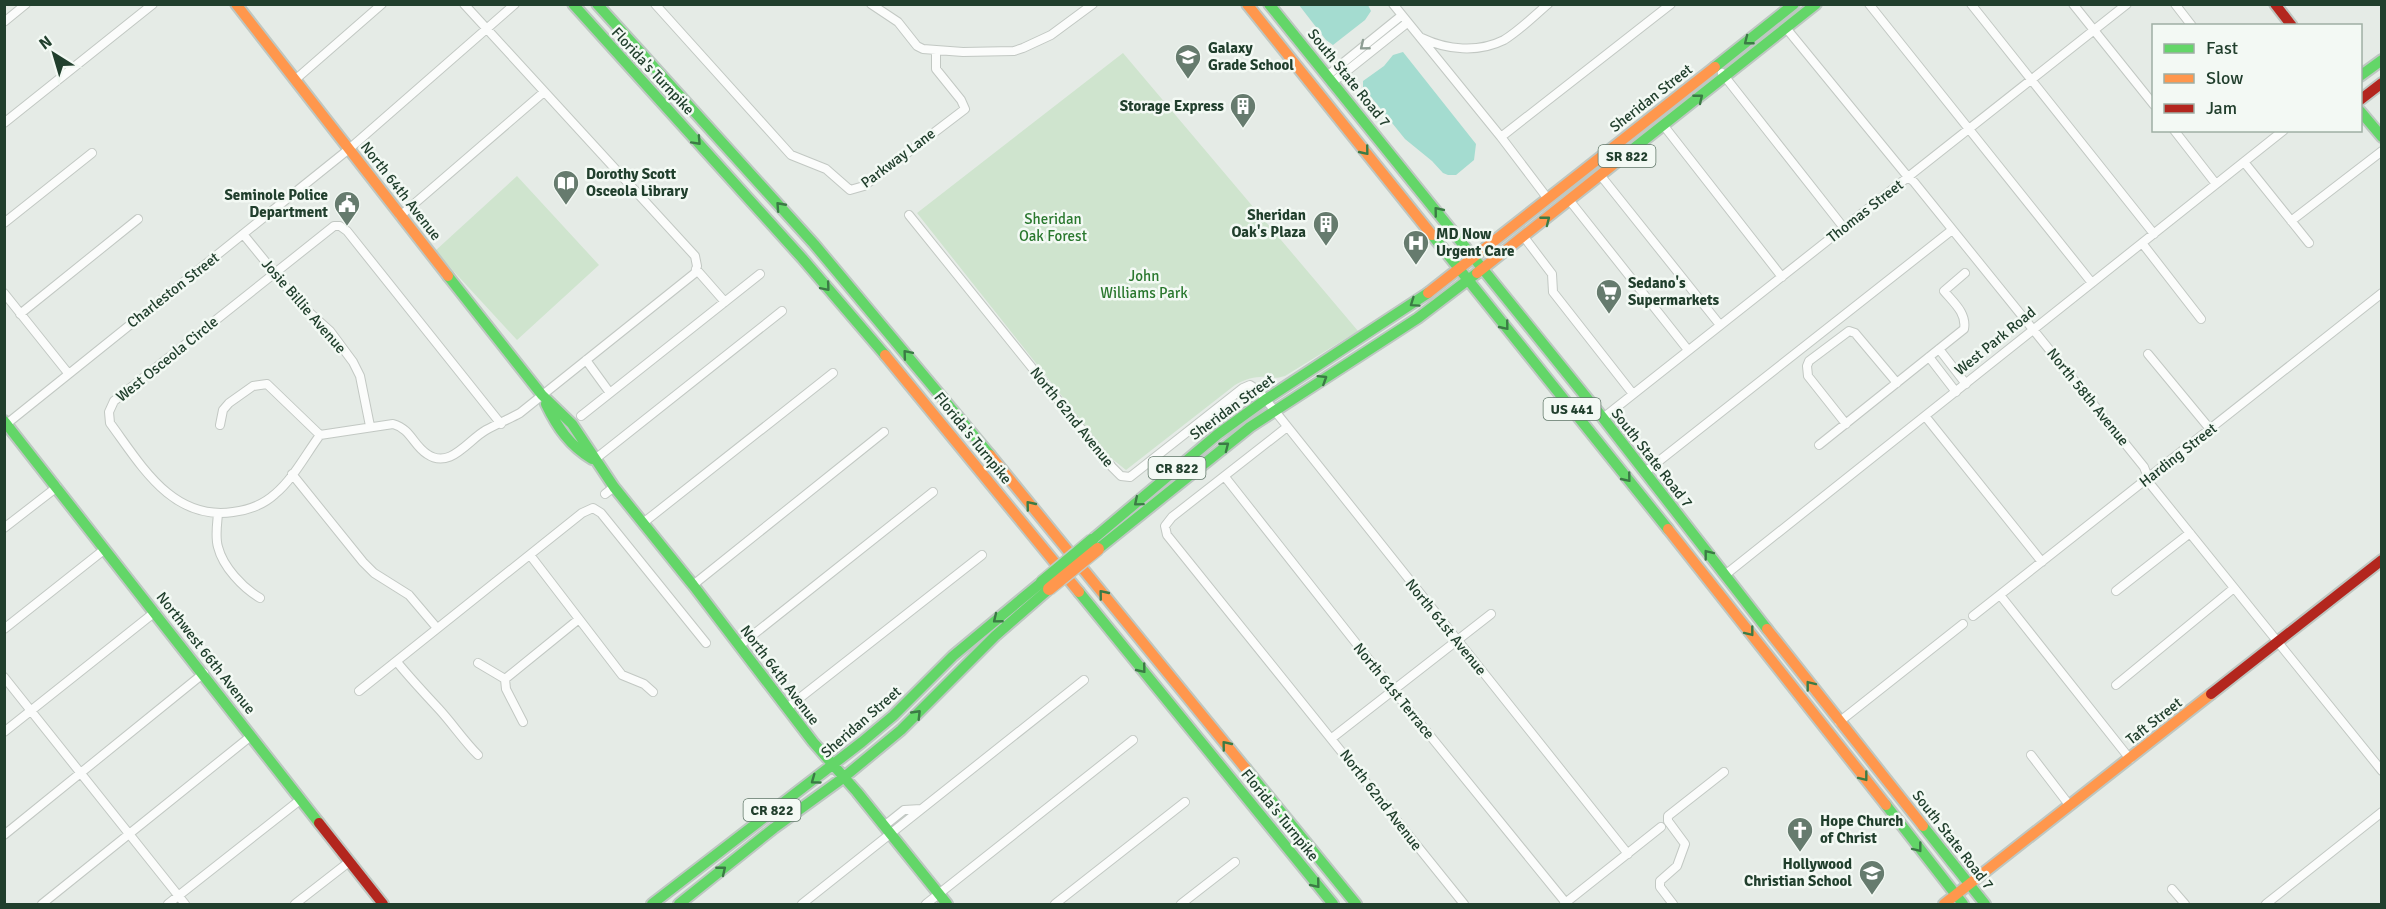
<svg xmlns="http://www.w3.org/2000/svg" width="2386" height="909" font-family="Signika,sans-serif">
<style>
.green{fill:#cfe4ce}
.water{fill:#a4dcd0}
.lines{fill:none;stroke-linecap:round;stroke-linejoin:round}
.street-casing{stroke:#c2c8c3;stroke-width:10}
.fast-casing{stroke:#bec7c2;stroke-width:14}
.slow-casing{stroke:#bec7c2;stroke-width:14}
.jam-casing{stroke:#bec7c2;stroke-width:14}
.street{stroke:#fbfcfb;stroke-width:8}
.fast{stroke:#63d668;stroke-width:10}
.slow{stroke:#ff974d;stroke-width:10}
.jam{stroke:#b3261e;stroke-width:10}
.fast-bridge-casing{stroke:#c1cac4;stroke-width:15;stroke-linecap:butt}
.slow-bridge-casing{stroke:#c1cac4;stroke-width:15;stroke-linecap:butt}
.fast-bridge{stroke:#63d668;stroke-width:12}
.slow-bridge{stroke:#ff974d;stroke-width:12}
.oneway{stroke:#3b7b45}
.oneway2{stroke:#8e9e94}
.labels{text-anchor:middle;dominant-baseline:central;stroke-width:5;stroke-linejoin:round;paint-order:stroke}
.shield{fill:#f3f9f4;stroke:#607769;stroke-width:1.5}
.shield-label{font-size:14px;font-weight:bold;fill:#213f2d}
.poi-label{font-size:15px;font-weight:bold;fill:#213f2d;stroke:#f3f9f4;text-anchor:start}
.street-label{font-size:15px;fill:#213f2d;stroke:#f3f9f4}
.park-label{font-size:15px;fill:#2a782e;stroke:#f3f9f4}
</style>
<rect width="100%" height="100%" fill="#e5ebe6"/>
<path class="green" d="M1123,53L1358,331L1285,376C1272,380 1271,376 1260,377C1251,377 1242,381 1235,385L1126,470L1111,458L917,213Z
M517,176L599,265L517,340L435,251Z"/>
<path class="water" d="M1299,5H1368L1371,11L1365,20L1333,45L1326,40Z
M1403,52L1476,144L1474,160L1456,175H1448L1443,173L1432,161L1405,139L1363,87V81L1384,66L1393,55Z"/>
<g class="lines">
<g class="street-casing">
<path id="street" d="M464,4L695,256L697,266L695,273L520,413C509,419 497,424 486,430C468,440 450,470 427,454C413,445 411,429 393,424L320,435C306,454 293,479 275,494C263,505 249,510 233,512C172,521 141,465 110,423L109,412L114,401L334,226H340L347,231L501,424
M655,4L791,155L826,169L850,190L864,186L965,109L961,100L936,69V51
M871,4L898,22L917,46L923,49L963,52L1014,51L1023,48L1051,35L1093,4
M1393,4L1501,137L1548,199
M1869,4L2092,283
M1971,4L2154,234
M2073,4L2154,105
M2175,4L2192,26
M4,22L26,4
M1786,28L1908,177L1914,182L2144,467L2151,485L2382,771
M1422,38C1447,50 1478,53 1504,40C1519,31 1534,16 1548,4
M1722,73L1844,228
M1328,75L1401,16
M296,79L382,4
M1333,82L1407,23
M4,123L153,4
M1664,126L1782,277
M2174,130L2216,184
M1501,137L1671,4
M2244,162L2309,243
M1601,176L1720,325
M1570,201L1688,350
M909,215L1112,467L1121,476L1130,477L1243,388L1250,385L1259,391L1628,854
M400,216L544,92
M2291,221L2382,151
M4,223L92,153
M243,234L300,304L330,331L353,362L360,376L370,426
M1524,237L1552,274L1553,292L1633,394
M2142,243L2201,319
M696,269L725,302
M4,293L68,373
M20,314L138,219
M1939,349L1966,384
M2148,354L2210,429
M1929,357L1956,392
M586,360L610,393
M581,416L760,274
M1925,416L2042,562
M1603,418L2127,4
M1846,424L1808,376L1807,366L1809,361L1849,331L1855,333L1897,383
M220,425L223,410L229,403L253,386L267,384L320,435
M4,426L349,149L515,4
M1287,427L1172,517L1165,526L1167,535L1464,904
M1819,445L1964,329C1967,313 1953,302 1944,291L1965,273
M594,460L782,311
M1645,472L1952,230
M292,474L363,562L374,573L409,595L437,628
M1225,477L1393,690L1566,903
M605,494L614,487
M218,514C217,525 215,537 218,547C223,567 243,588 260,598
M643,523L833,373
M4,528L57,487
M530,555L622,675L644,684L653,692
M1725,575L2284,130
M693,585L884,432
M2116,591L2190,533
M2000,595L2130,759
M1973,616L2382,293
M4,629L105,549
M739,646L933,492
M397,662C410,678 424,693 438,708C452,723 463,740 478,755
M478,663L505,679L506,689L523,722
M4,677L185,904
M505,679L579,619
M2116,685L2234,588
M359,691L582,513L593,508L601,513L706,643
M787,708L982,555
M1839,722L1963,624
M4,732L155,612
M1332,738L1491,614
M2031,755L2070,806
M884,826L904,810L921,809
M4,835L204,673
M2172,889L2185,904
M42,904L251,736
M168,904L300,800
M295,904L349,862
M802,904L1084,680
M926,904L1133,740
M1055,904L1185,802
M1181,904L1235,862
M1564,904L1661,827
M1673,904L1660,887V881L1677,866L1685,844L1668,821V816L1724,772
M2266,904L2382,812"/>
</g>
<g class="fast-casing">
<path id="fast" d="M573,4L802,258L885,355
M597,4L814,244L990,455
M1269,4L1603,418L1767,629
M1715,67L1794,4
M2360,76L2382,60
M2360,111L2382,137
M1619,160L1816,4
M1432,235L1668,529
M448,276L542,395L572,424L614,487L693,585L813,742L857,792L947,904
M546,404C557,427 570,446 592,459
M4,421L319,823
M1092,540L1218,434L1265,400L1428,293
M1098,549L1250,427L1418,318L1477,273
M1079,592L1333,904
M1246,769L1356,904
M1886,805L1963,904
M1923,826L1985,904
M652,904L862,742L893,716L953,656L1042,582
M679,904L774,828L843,778L901,730L995,636L1049,589"/>
</g>
<g class="slow-casing">
<path id="slow" d="M236,4L448,276
M1247,4L1432,235
M1477,273L1619,160
M1428,293L1715,67
M885,355L1079,592
M990,455L1246,769
M1668,529L1886,805
M1767,629L1923,826
M1944,904L2211,694"/>
</g>
<g class="jam-casing">
<path id="jam" d="M2275,4L2292,26
M2360,100L2382,83
M2211,694L2382,560
M319,823L383,904"/>
</g>
<use href="#street" class="street"/>
<use href="#fast" class="fast"/>
<use href="#slow" class="slow"/>
<use href="#jam" class="jam"/>
<g class="fast-bridge-casing">
<path id="fast-bridge" d="M1042,582L1092,540"/>
</g>
<g class="slow-bridge-casing">
<path id="slow-bridge" d="M1049,589L1098,549"/>
</g>
<use href="#fast-bridge" class="fast-bridge"/>
<use href="#slow-bridge" class="slow-bridge"/>
</g>
<defs><path id="oneway-chevron" d="M-2-3.5L2.5 0L-2 3.5" fill="none" stroke-width="1.6" stroke-linecap="round" stroke-linejoin="round" transform="scale(1.5)"/></defs>
<g class="oneway">
<use href="#oneway-chevron" transform="translate(1748 41) rotate(142)"/>
<use href="#oneway-chevron" transform="translate(1699 98) rotate(-39)"/>
<use href="#oneway-chevron" transform="translate(697 141) rotate(47)"/>
<use href="#oneway-chevron" transform="translate(1365 151) rotate(51)"/>
<use href="#oneway-chevron" transform="translate(780 206) rotate(-132)"/>
<use href="#oneway-chevron" transform="translate(1438 211) rotate(-129)"/>
<use href="#oneway-chevron" transform="translate(1546 220) rotate(-38)"/>
<use href="#oneway-chevron" transform="translate(826 287) rotate(50)"/>
<use href="#oneway-chevron" transform="translate(1414 303) rotate(145)"/>
<use href="#oneway-chevron" transform="translate(1505 326) rotate(51)"/>
<use href="#oneway-chevron" transform="translate(907 354) rotate(-130)"/>
<use href="#oneway-chevron" transform="translate(1323 379) rotate(-32)"/>
<use href="#oneway-chevron" transform="translate(1225 446) rotate(-38)"/>
<use href="#oneway-chevron" transform="translate(1627 478) rotate(51)"/>
<use href="#oneway-chevron" transform="translate(1138 502) rotate(140)"/>
<use href="#oneway-chevron" transform="translate(1030 505) rotate(-129)"/>
<use href="#oneway-chevron" transform="translate(1708 554) rotate(-128)"/>
<use href="#oneway-chevron" transform="translate(1103 594) rotate(-129)"/>
<use href="#oneway-chevron" transform="translate(997 619) rotate(141)"/>
<use href="#oneway-chevron" transform="translate(1750 632) rotate(52)"/>
<use href="#oneway-chevron" transform="translate(1142 669) rotate(51)"/>
<use href="#oneway-chevron" transform="translate(1810 685) rotate(-128)"/>
<use href="#oneway-chevron" transform="translate(917 714) rotate(-46)"/>
<use href="#oneway-chevron" transform="translate(1226 745) rotate(-129)"/>
<use href="#oneway-chevron" transform="translate(1864 777) rotate(52)"/>
<use href="#oneway-chevron" transform="translate(815 780) rotate(144)"/>
<use href="#oneway-chevron" transform="translate(1918 848) rotate(52)"/>
<use href="#oneway-chevron" transform="translate(722 870) rotate(-39)"/>
<use href="#oneway-chevron" transform="translate(1316 884) rotate(51)"/>
</g>
<use class="oneway2" href="#oneway-chevron" transform="translate(1364 46) rotate(141)"/>
<defs>
<g id="school-pin" transform="scale(1.35)"><path d="M0 17L-7.5 6A9.5 9.5 0 1 1 7.5 6Z" fill="#667b6e" stroke="#f3f9f4"/><path d="M0-5L7-2L0 1L-7-2ZM-4 1L0 2.5L4 1V4Q0 6-4 4Z" fill="#fff"/></g>
<g id="building-pin" transform="scale(1.35)"><path d="M0 17L-7.5 6A9.5 9.5 0 1 1 7.5 6Z" fill="#667b6e" stroke="#f3f9f4"/><path d="M-4-6H4V6H1V3H-1V6H-4ZM-2.5-4.3h1.7v1.8h-1.7ZM.8-4.3h1.7v1.8H.8ZM-2.5-1h1.7V.8h-1.7ZM.8-1h1.7V.8H.8Z" fill="#fff"/></g>
<g id="library-pin" transform="scale(1.35)"><path d="M0 17L-7.5 6A9.5 9.5 0 1 1 7.5 6Z" fill="#667b6e" stroke="#f3f9f4"/><path d="M-6-4Q-3-5.5-.7-3.5V5Q-3 3-6 4ZM6-4Q3-5.5 .7-3.5V5Q3 3 6 4Z" fill="#fff"/></g>
<g id="civic-pin" transform="scale(1.35)"><path d="M0 17L-7.5 6A9.5 9.5 0 1 1 7.5 6Z" fill="#667b6e" stroke="#f3f9f4"/><path d="M-.6-6.5H3V-4.5H.6V-3L4-1V1h2V6H-6V1h2V-1L-.6-3ZM-1.2 2.5V6h2.4V2.5Z" fill="#fff"/></g>
<g id="hospital-pin" transform="scale(1.35)"><path d="M0 17L-7.5 6A9.5 9.5 0 1 1 7.5 6Z" fill="#667b6e" stroke="#f3f9f4"/><path d="M-5-5h3v3.5h4V-5h3V5h-3V1.5h-4V5h-3Z" fill="#fff"/></g>
<g id="supermarket-pin" transform="scale(1.35)"><path d="M0 17L-7.5 6A9.5 9.5 0 1 1 7.5 6Z" fill="#667b6e" stroke="#f3f9f4"/><path d="M-6-5.5h2.5l.6 2H6L4.5 2H-2.5L-4.4-4H-6ZM-1.5 3.2a1.3 1.3 0 1 0 .1 0ZM3 3.2a1.3 1.3 0 1 0 .1 0Z" fill="#fff"/></g>
<g id="church-pin" transform="scale(1.35)"><path d="M0 17L-7.5 6A9.5 9.5 0 1 1 7.5 6Z" fill="#667b6e" stroke="#f3f9f4"/><path d="M-1.2-6h2.4v3.5h3.3v2.4h-3.3V6h-2.4V-.1h-3.3v-2.4h3.3Z" fill="#fff"/></g>
</defs>
<g fill-rule="evenodd">
<use href="#school-pin" x="1188" y="57"/>
<use href="#building-pin" x="1243" y="106"/>
<use href="#library-pin" x="566" y="183"/>
<use href="#civic-pin" x="347" y="204"/>
<use href="#building-pin" x="1326" y="224"/>
<use href="#hospital-pin" x="1416" y="243"/>
<use href="#supermarket-pin" x="1609" y="292"/>
<use href="#church-pin" x="1800" y="830"/>
<use href="#school-pin" x="1872" y="873"/>
</g>
<g class="labels">
<g class="shield">
<rect x="1598.5" y="145" width="57" height="22" rx="4.5"/>
<rect x="1543.5" y="398" width="57" height="22" rx="4.5"/>
<rect x="1148.5" y="457" width="57" height="22" rx="4.5"/>
<rect x="743.5" y="799" width="57" height="22" rx="4.5"/>
</g>
<g class="shield-label">
<text x="1627" y="156">SR 822</text>
<text x="1572" y="409">US 441</text>
<text x="1177" y="468">CR 822</text>
<text x="772" y="810">CR 822</text>
</g>
<g class="poi-label">
<text x="1208" y="48">Galaxy<tspan x="1208" dy="17">Grade School</tspan></text>
<text x="1224" y="106" text-anchor="end">Storage Express</text>
<text x="586" y="174">Dorothy Scott<tspan x="586" dy="17">Osceola Library</tspan></text>
<text x="328" y="195" text-anchor="end">Seminole Police<tspan x="328" dy="17">Department</tspan></text>
<text x="1306" y="215" text-anchor="end">Sheridan<tspan x="1306" dy="17">Oak's Plaza</tspan></text>
<text x="1436" y="234">MD Now<tspan x="1436" dy="17">Urgent Care</tspan></text>
<text x="1628" y="283">Sedano's<tspan x="1628" dy="17">Supermarkets</tspan></text>
<text x="1820" y="821">Hope Church<tspan x="1820" dy="17">of Christ</tspan></text>
<text x="1852" y="864" text-anchor="end">Hollywood<tspan x="1852" dy="17">Christian School</tspan></text>
</g>
<g class="street-label">
<text transform="translate(653 71) rotate(47)">Florida's Turnpike</text>
<text transform="translate(1349 78) rotate(51)">South State Road 7</text>
<text transform="translate(1651 98) rotate(-38)">Sheridan Street</text>
<text transform="translate(898 158) rotate(-37)">Parkway Lane</text>
<text transform="translate(401 191) rotate(52)">North 64th Avenue</text>
<text transform="translate(1865 211) rotate(-38)">Thomas Street</text>
<text transform="translate(173 290) rotate(-38)">Charleston Street</text>
<text transform="translate(304 306) rotate(49)">Josie Billie Avenue</text>
<text transform="translate(1995 341) rotate(-39)">West Park Road</text>
<text transform="translate(167 359) rotate(-39)">West Osceola Circle</text>
<text transform="translate(2088 397) rotate(51)">North 58th Avenue</text>
<text transform="translate(1232 407) rotate(-36)">Sheridan Street</text>
<text transform="translate(1072 417) rotate(51)">North 62nd Avenue</text>
<text transform="translate(973 438) rotate(51)">Florida's Turnpike</text>
<text transform="translate(2178 455) rotate(-38)">Harding Street</text>
<text transform="translate(1652 458) rotate(52)">South State Road 7</text>
<text transform="translate(1446 627) rotate(51)">North 61st Avenue</text>
<text transform="translate(206 653) rotate(52)">Northwest 66th Avenue</text>
<text transform="translate(780 675) rotate(53)">North 64th Avenue</text>
<text transform="translate(1394 691) rotate(51)">North 61st Terrace</text>
<text transform="translate(2154 721) rotate(-38)">Taft Street</text>
<text transform="translate(861 722) rotate(-41)">Sheridan Street</text>
<text transform="translate(1381 800) rotate(52)">North 62nd Avenue</text>
<text transform="translate(1280 815) rotate(51)">Florida's Turnpike</text>
<text transform="translate(1953 840) rotate(52)">South State Road 7</text>
</g>
<g class="park-label">
<text x="1053" y="219">Sheridan<tspan x="1053" dy="17">Oak Forest</tspan></text>
<text x="1144" y="276">John<tspan x="1144" dy="17">Williams Park</tspan></text>
</g>
</g>
<rect width="2386" height="909" fill="none" stroke="#213f2d" stroke-width="12"/>
<rect x="2152" y="24" width="210" height="108" fill="#f3f9f4" stroke="#9fafa4" stroke-width="1.5"/>
<rect x="2164" y="44" width="30" height="9" fill="#63d668" stroke="#9fafa4" stroke-width="1.5"/>
<text x="2206" y="54" font-size="18" fill="#213f2d">Fast</text>
<rect x="2164" y="74" width="30" height="9" fill="#ff974d" stroke="#9fafa4" stroke-width="1.5"/>
<text x="2206" y="84" font-size="18" fill="#213f2d">Slow</text>
<rect x="2164" y="104" width="30" height="9" fill="#b3261e" stroke="#9fafa4" stroke-width="1.5"/>
<text x="2206" y="114" font-size="18" fill="#213f2d">Jam</text>
<g transform="translate(54 54) rotate(323)" stroke="#f3f9f4" stroke-width="4.5" paint-order="stroke">
<path d="M0-4.5L10 22L0 15L-10 22Z" fill="#213f2d"/>
<text y="-9" font-size="16" font-weight="bold" text-anchor="middle" fill="#213f2d">N</text>
</g>
</svg>
